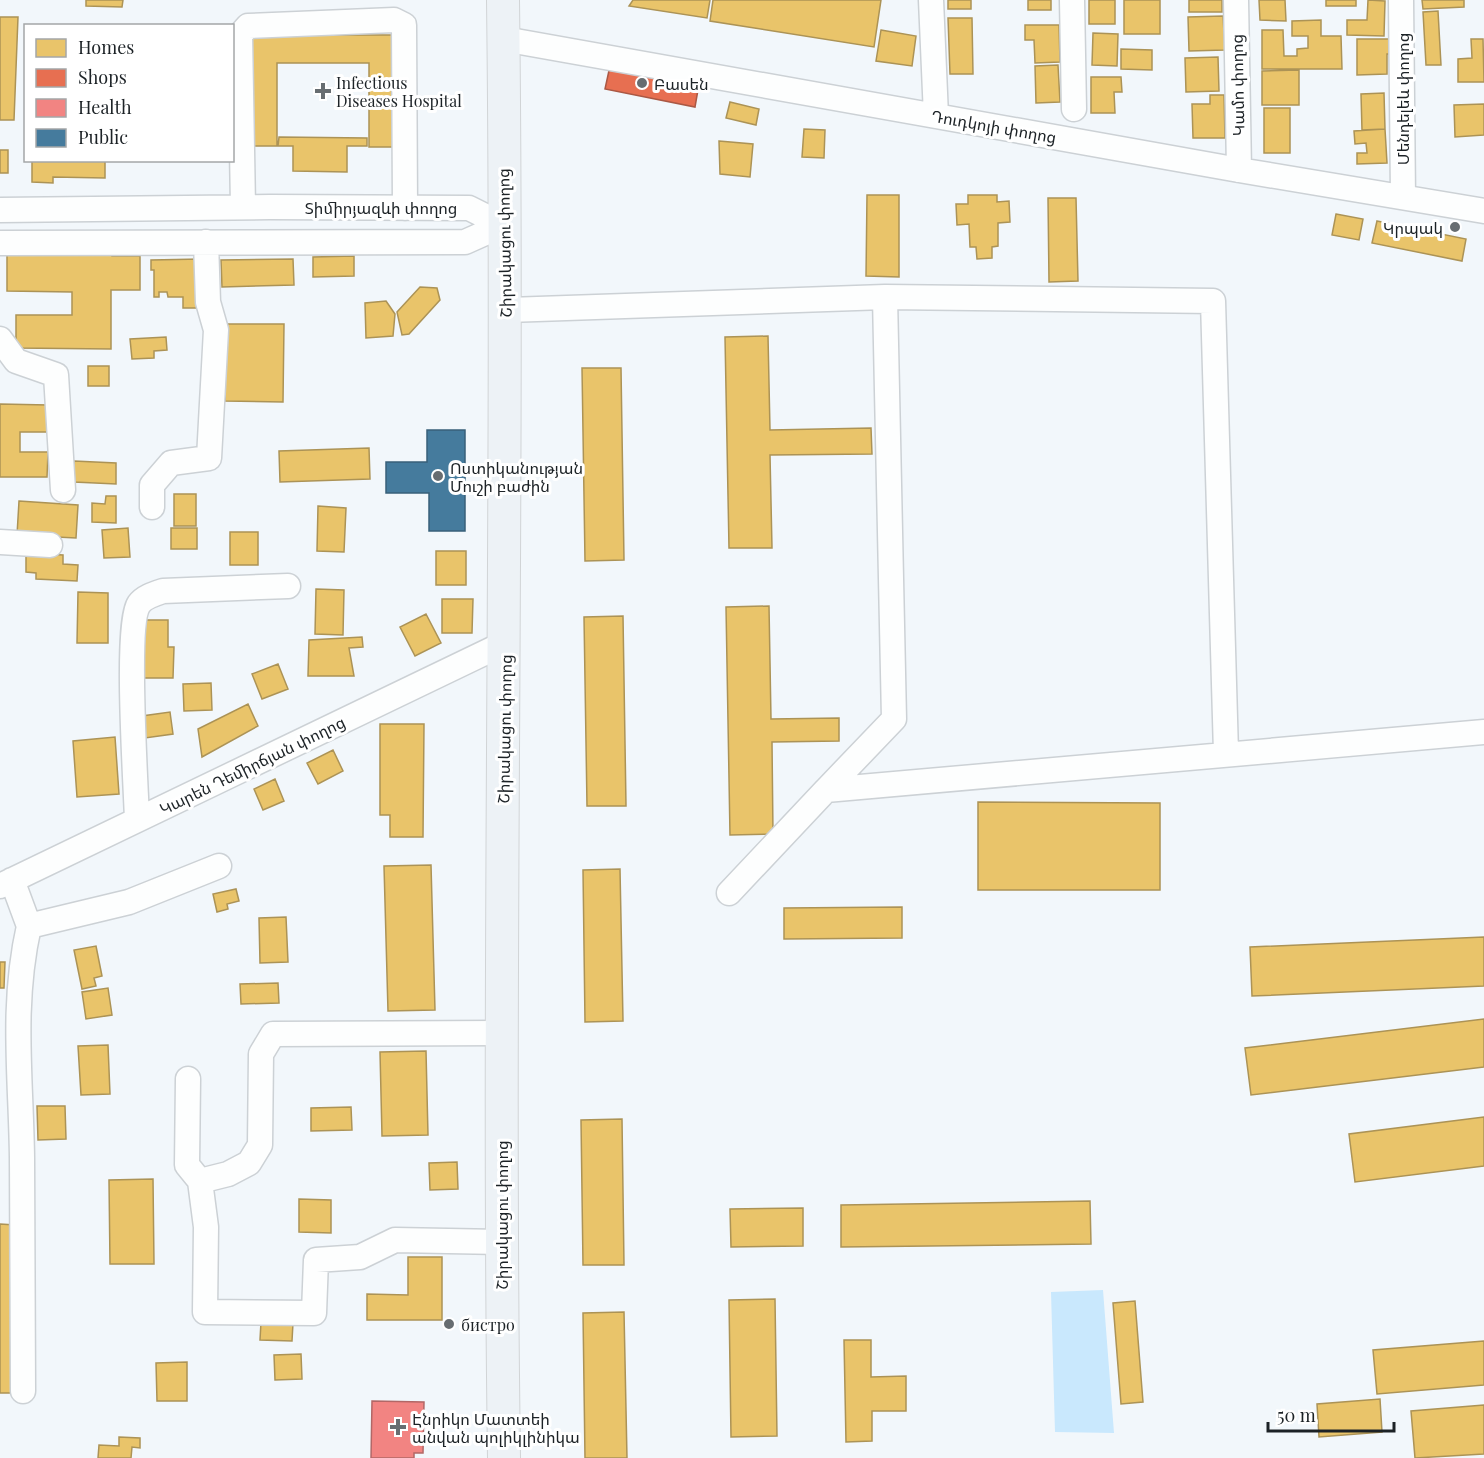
<svg xmlns="http://www.w3.org/2000/svg" width="1484" height="1458" font-family="'Playfair Display','Noto Sans Armenian',serif">
<style>
.green{fill:#c9e8fd}
.homes{fill:#e9c46a;stroke:#ac9356;stroke-width:1.5}
.shops{fill:#e76f51;stroke:#aa5844;stroke-width:1.5}
.health{fill:#f28482;stroke:#b26766;stroke-width:1.5}
.public{fill:#457b9d;stroke:#396079;stroke-width:1.5}
.lines{fill:none;stroke-linecap:round;stroke-linejoin:round}
.minor-casing{stroke:#ccd1d5;stroke-width:27}
.major-casing{stroke:#d1d4d6;stroke-width:34}
.minor{stroke:#fdfefe;stroke-width:24}
.major{stroke:#edf2f6;stroke-width:32}
.poi-dot{fill:#676d71;stroke:#fff;stroke-width:2}
.labels{text-anchor:middle;dominant-baseline:central;stroke-width:6;stroke-linejoin:round;paint-order:stroke}
.poi-label{font-size:16px;fill:#1c2226;stroke:#fff;text-anchor:start}
.street-label{font-size:16px;fill:#1c2226;stroke:#fff}
</style>
<rect width="100%" height="100%" fill="#f2f7fb"/>
<path class="green" d="M1103,1290L1114,1433L1055,1432L1051,1292Z"/>
<path class="homes" d="M86,0H123L122,7L86,6Z
M633,0H710L707,18L629,6Z
M713,0H881L874,47L710,21Z
M948,0H971V9H948Z
M1028,0H1051V10H1028Z
M1089,0H1115V24H1089Z
M1124,0H1160V34H1124Z
M1189,0H1222V12H1189Z
M1259,0H1285L1286,21L1260,20Z
M1326,0H1356V6H1326Z
M1368,0L1385,1L1384,36L1347,35V20H1367Z
M1422,0H1464V7L1423,9Z
M1438,11L1441,65H1426L1423,12Z
M1223,16L1225,50L1189,51L1188,17Z
M0,17H18L14,120H0Z
M948,18H972L973,74H950Z
M1321,20V36H1341L1342,69H1262V30H1283L1284,56H1297V49L1308,48V36H1292V21Z
M1025,25H1059L1060,62L1035,63L1034,40H1025Z
M881,30L916,36L912,66L876,61Z
M1093,33L1118,34L1117,66L1092,65Z
M252,35H396V147H369V63H277V146H252Z
M1357,39H1393V54H1387V74L1357,75Z
M1471,39H1483L1484,82H1458V59L1472,58Z
M1121,49L1152,50V70L1121,69Z
M1218,57L1219,91L1186,92L1185,58Z
M1058,65L1060,102L1036,103L1035,66Z
M1299,70V105H1262V71Z
M1091,77H1121L1122,92H1114L1115,113H1091Z
M1384,93L1385,129L1362,130L1361,94Z
M1210,95H1224L1225,138H1193L1192,104H1210Z
M730,102L759,109L756,125L726,118Z
M1484,104V135L1455,137L1454,105Z
M1264,108H1290V153H1264Z
M804,129L825,130L824,158L802,157Z
M1385,129L1387,163L1357,164V153H1367L1366,143L1355,144L1354,131Z
M279,137L367,138V146H347V172L293,171V146H278Z
M719,141L753,144L750,177L720,174Z
M0,150H8V173H0Z
M32,160H105V178L53,177V183L32,182Z
M867,195H899V277L866,276Z
M968,195H997V202L1009,201L1010,222L998,223V246L992,247V258L977,259L976,247H970L969,224L957,225L956,204H968Z
M1048,198H1076L1078,281L1049,282Z
M1336,214L1363,219L1359,240L1332,235Z
M1377,221L1466,239L1462,261L1372,243Z
M7,251H112V256H140V290H111V349L16,348V315H72V292L7,291Z
M354,256V276L313,277V257Z
M201,259L199,308H183V297H168L167,292H159V297H154V270H151V260Z
M293,259L294,285L222,287L221,260Z
M420,287L437,288L440,300L409,334L402,335L397,312Z
M386,301L395,314L393,336L366,338L365,303Z
M226,324H284L283,402L225,401Z
M768,336L770,430L871,428L872,454L770,455L772,548H729L725,337Z
M166,337L167,350L154,351V358L132,359L130,339Z
M88,366H109V386H88Z
M582,368H621L624,560L585,561Z
M0,404L48,405V432H20V452H48L47,477H0Z
M369,448L370,479L280,482L279,451Z
M74,461L116,463V484L74,482Z
M174,494H196V526H174Z
M106,496H116V523L92,522V503L105,504Z
M19,501L78,505L76,538L17,535Z
M318,506L346,508L344,552L317,551Z
M128,528L130,557L104,558L102,530Z
M171,528H197V549H171Z
M230,532H258V565H230Z
M436,551H466V585H436Z
M26,553L63,555V564L78,565L77,581L36,579V573L26,572Z
M316,589L344,590L343,635L315,634Z
M78,592L108,593V643H77Z
M442,599H473L472,633H442Z
M769,606L771,719L839,718V741L772,742L773,834L730,835L726,607Z
M426,614L441,643L415,656L400,627Z
M623,616L626,806H587L584,617Z
M141,620H168V647H174L173,678H140Z
M362,637L363,647L349,648L354,676H308L309,640Z
M278,664L288,689L262,699L252,674Z
M211,683L212,710L184,711L183,684Z
M248,704L258,726L202,757L198,729Z
M170,712L173,734L145,738L142,716Z
M380,724H424L423,837H390V815H380Z
M115,737L119,794L77,797L73,741Z
M333,750L343,771L318,784L307,763Z
M275,779L284,801L263,810L254,789Z
M978,802L1160,803V890H978Z
M431,865L435,1010L388,1011L384,866Z
M620,869L623,1021L585,1022L583,870Z
M236,889L239,901L227,904L228,909L217,912L213,894Z
M902,907V938L784,939V908Z
M286,917L288,962L260,963L259,918Z
M1484,937V986L1252,996L1250,947Z
M96,946L102,976L94,978L96,986L82,989L74,950Z
M0,962H5L4,988H0Z
M278,983L279,1003L241,1004L240,984Z
M108,988L112,1015L86,1019L82,992Z
M1484,1019V1067L1251,1095L1245,1048Z
M108,1045L110,1094L81,1095L78,1046Z
M426,1051L428,1135L382,1136L380,1052Z
M37,1106H65L66,1139L38,1140Z
M351,1107L352,1130L311,1131V1108Z
M1484,1117V1166L1355,1182L1349,1134Z
M622,1119L624,1265H583L581,1120Z
M457,1162L458,1189L430,1190L429,1163Z
M153,1179L154,1264H110L109,1180Z
M299,1199L331,1200V1233L299,1232Z
M1090,1201L1091,1244L841,1247V1205Z
M803,1208V1246L731,1247L730,1209Z
M0,1224L15,1225L12,1393H0Z
M408,1257H442V1320H367V1294L408,1295Z
M775,1299L777,1436L731,1437L729,1300Z
M1135,1301L1143,1402L1121,1404L1113,1303Z
M624,1312L627,1458H585L583,1313Z
M261,1322L293,1323L292,1341L260,1340Z
M844,1340H871V1377L906,1376V1411H872V1441L846,1442Z
M1484,1341V1385L1377,1394L1373,1350Z
M301,1354L302,1379L275,1380L274,1355Z
M187,1362V1401H157L156,1363Z
M1380,1399L1382,1432L1319,1437L1317,1404Z
M1484,1405V1454L1415,1458L1411,1411Z
M119,1437L140,1438V1448L132,1447L131,1458H98L99,1445L119,1446Z"/>
<path class="shops" d="M610,66L699,84L695,107L605,89Z"/>
<path class="health" d="M372,1401L424,1402L423,1453H414V1458H371Z"/>
<path class="public" d="M427,430H465V531H429V493H386V462H427Z"/>
<g class="lines">
<g class="minor-casing">
<path id="minor" d="M931,0L936,116
M1072,0L1074,109
M1236,0L1239,170
M1401,0L1403,197
M504,39L1239,170L1484,211
M243,207L240,35L248,26L394,20L404,25L405,208
M0,210L270,207L469,208L503,225
M0,243L465,242L503,225
M505,310L885,297L1213,301L1226,753
M0,339L16,361L56,375L63,490
M152,507V485L171,463L209,458L216,330L208,302L206,242
M0,542L50,545
M826,790L894,719L885,297
M137,820C136,786 125,624 139,604C144,597 154,594 163,591L288,586
M12,880L29,926L129,902L219,866
M0,886L505,643
M729,893L826,790L1484,732
M501,1033L273,1034L261,1054L260,1145L249,1163L228,1174L200,1181L206,1227L205,1312L314,1313L316,1260L360,1257L395,1240L501,1242
M188,1079L187,1165L200,1181
M23,1391C23,1313 23,1235 22,1158C21,1077 11,1006 29,926"/>
</g>
<g class="major-casing">
<path id="major" d="M503,0C509,486 497,972 504,1458"/>
</g>
<use href="#minor" class="minor"/>
<use href="#major" class="major"/>
</g>
<g class="poi-dot">
<circle cx="642" cy="83" r="6"/>
<path d="M320 82h6v6h6v6h-6v6h-6v-6h-6v-6h6z"/>
<circle cx="1455" cy="227" r="6"/>
<circle cx="438" cy="476" r="6"/>
<circle cx="449" cy="1324" r="6"/>
<path d="M395 1418h6v6h6v6h-6v6h-6v-6h-6v-6h6z"/>
</g>
<g class="labels">
<g class="poi-label">
<text x="336" y="82">Infectious<tspan x="336" dy="18">Diseases Hospital</tspan></text>
<text x="654" y="83">Բասեն</text>
<text x="1443" y="227" text-anchor="end">Կրպակ</text>
<text x="450" y="467">Ոստիկանության<tspan x="450" dy="18">Մուշի բաժին</tspan></text>
<text x="461" y="1324">бистро</text>
<text x="412" y="1418">Էնրիկո Մատտեի<tspan x="412" dy="18">անվան պոլիկլինիկա</tspan></text>
</g>
<g class="street-label">
<text transform="translate(1237 85) rotate(-91)">Կամո փողոց</text>
<text transform="translate(1402 99) rotate(-90)">Մենդելեև փողոց</text>
<text transform="translate(994 126) rotate(10)">Դուդկոյի փողոց</text>
<text x="381" y="207">Տիմիրյազևի փողոց</text>
<text transform="translate(504 243) rotate(-91)">Շիրակացու փողոց</text>
<text transform="translate(504 729) rotate(-89)">Շիրակացու փողոց</text>
<text transform="translate(252 765) rotate(-26)">Կարեն Դեմիրճյան փողոց</text>
<text transform="translate(501 1215) rotate(-90)">Շիրակացու փողոց</text>
</g>
</g>
<rect x="24" y="24" width="210" height="138" fill="#ffffff" stroke="#a4a7a8" stroke-width="1.5"/>
<rect x="36" y="39" width="30" height="18" fill="#e9c46a" stroke="#a4a7a8" stroke-width="1.5"/>
<text x="78" y="54" font-size="18" fill="#1c2226">Homes</text>
<rect x="36" y="69" width="30" height="18" fill="#e76f51" stroke="#a4a7a8" stroke-width="1.5"/>
<text x="78" y="84" font-size="18" fill="#1c2226">Shops</text>
<rect x="36" y="99" width="30" height="18" fill="#f28482" stroke="#a4a7a8" stroke-width="1.5"/>
<text x="78" y="114" font-size="18" fill="#1c2226">Health</text>
<rect x="36" y="129" width="30" height="18" fill="#457b9d" stroke="#a4a7a8" stroke-width="1.5"/>
<text x="78" y="144" font-size="18" fill="#1c2226">Public</text>
<path d="M1268 1422v9h126v-9" fill="none" stroke="#1c2226" stroke-width="3"/>
<text x="1277" y="1422" font-size="18" fill="#1c2226" stroke="#ffffff" stroke-width="4.5" paint-order="stroke">50 m</text>
</svg>
